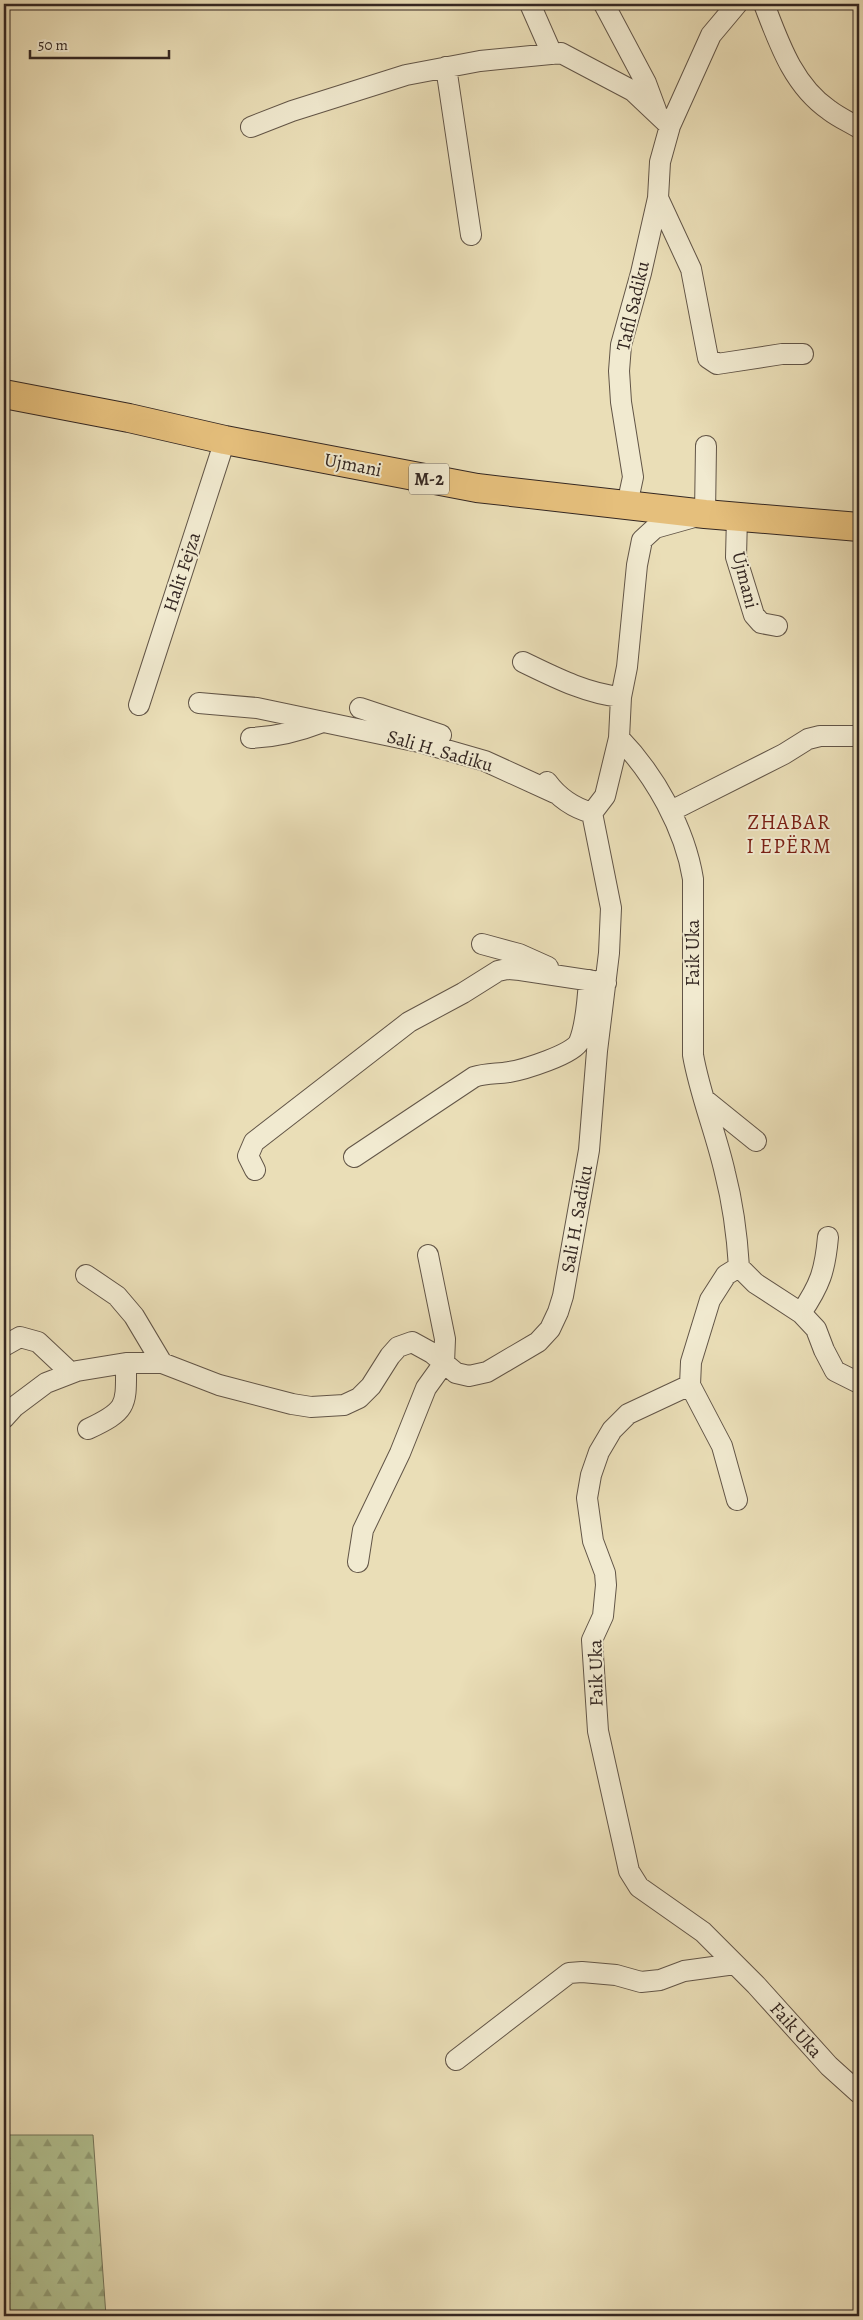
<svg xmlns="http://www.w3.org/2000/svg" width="863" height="2320" font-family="Alegreya,serif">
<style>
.forest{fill:url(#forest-firs);stroke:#73745a}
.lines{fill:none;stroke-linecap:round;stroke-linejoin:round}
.street-casing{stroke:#625547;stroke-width:22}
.primary-casing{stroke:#342722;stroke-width:30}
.street{stroke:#f1ead0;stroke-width:20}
.primary{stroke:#e5bf7c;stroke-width:28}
.labels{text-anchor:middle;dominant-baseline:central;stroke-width:4;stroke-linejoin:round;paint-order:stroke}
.shield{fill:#f1ead0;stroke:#6d6256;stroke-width:1}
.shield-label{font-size:18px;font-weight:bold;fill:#342722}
.street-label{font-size:19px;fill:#342722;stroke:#f1ead0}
.quarter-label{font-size:21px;letter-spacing:1px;fill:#7a1f14;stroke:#f1ead0}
</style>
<defs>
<pattern id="forest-firs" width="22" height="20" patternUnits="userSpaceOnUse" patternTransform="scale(1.25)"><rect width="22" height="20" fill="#b2c292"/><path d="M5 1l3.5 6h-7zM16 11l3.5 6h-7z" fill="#929e77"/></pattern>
</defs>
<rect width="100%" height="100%" fill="#eadeb7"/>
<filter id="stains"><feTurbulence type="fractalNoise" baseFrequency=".004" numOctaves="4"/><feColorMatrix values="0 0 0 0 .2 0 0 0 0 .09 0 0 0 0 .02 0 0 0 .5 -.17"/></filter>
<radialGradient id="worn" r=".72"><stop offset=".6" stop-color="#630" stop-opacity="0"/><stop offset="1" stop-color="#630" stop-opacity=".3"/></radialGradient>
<path class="forest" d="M4,2135H93L106,2316H4Z"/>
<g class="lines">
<g class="street-casing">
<path id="street" d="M530,4L552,54
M604,4L646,83L656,110
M764,4C779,43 793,85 829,110C838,117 849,122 859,128
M446,67L471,235
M251,127L292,111L406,75L480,61L561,53L633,91L670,126
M658,198L691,269L708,358L717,364L782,354H803
M627,505L633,477L621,402L619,371L621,345L641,273L658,198L660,162L670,126L711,35L737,4
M737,517L736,557L754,615L761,623L777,626
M523,662C554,677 587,694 621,697
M199,703L257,708L419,742L485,761L555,793
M139,705L225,440
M360,708L441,735
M251,738C276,737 297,732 320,723
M619,738C655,775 685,829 693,879V1055C700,1095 716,1133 725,1173C733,1204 737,1235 739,1267L755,1283L801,1313L816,1329L824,1350L835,1371L859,1383
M547,782C558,797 574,808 592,813
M671,811L784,754L808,739L820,736H859
M592,813L605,796L619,738L621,697L627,667L637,565L642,540L655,528L705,514L706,446
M482,944L519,954L548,967
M704,1099L756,1141
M354,1157L474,1077C486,1073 497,1074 509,1072C523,1070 574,1054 579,1042C585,1028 588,996 589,980
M255,1170L248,1156L254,1142L409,1022L463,993L498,971L507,969L520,970L606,983
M86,1275L117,1296L134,1316L162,1363
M801,1313C820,1285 825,1271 828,1237
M4,1346L20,1337L38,1342L71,1373
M690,1385L628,1414L612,1430L599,1452L591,1475L587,1498L593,1541L605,1573L606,1585L603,1616L592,1640L598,1731L624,1848L629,1871L639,1887L703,1932L756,1985L829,2066L859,2093
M4,1418L14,1407L46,1383L77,1371L126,1363H162L219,1385L292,1404L311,1407L344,1405L359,1398L371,1386L390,1356L398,1347L412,1342L432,1353L456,1373L469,1376L487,1372L538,1342L550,1329L558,1312L563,1296L589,1150L597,1051L609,953L611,908L592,813
M88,1429C129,1410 126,1405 126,1363
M737,1500L722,1446L690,1385L691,1362L710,1300L726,1275L739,1267
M358,1562L363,1530L400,1453L426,1388L444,1363L445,1339L428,1255
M456,2060L569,1973L582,1972L616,1975L641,1982L660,1980L684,1971L735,1964"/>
</g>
<g class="primary-casing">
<path id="primary" d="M4,394L129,418L225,440L477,488L705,514L859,527"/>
</g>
<use href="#street" class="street"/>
<use href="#primary" class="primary"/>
</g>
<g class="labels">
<rect class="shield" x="409" y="463.5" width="40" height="31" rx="4"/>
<g class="shield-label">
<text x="429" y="479">M-2</text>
</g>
<g class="street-label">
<text transform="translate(633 306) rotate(-77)">Tafil Sadiku</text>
<text transform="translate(353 465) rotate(11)">Ujmani</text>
<text transform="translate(182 572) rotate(-72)">Halit Fejza</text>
<text transform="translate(745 580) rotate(76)">Ujmani</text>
<text transform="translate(440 751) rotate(16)">Sali H. Sadiku</text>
<text transform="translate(693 953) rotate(-90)">Faik Uka</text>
<text transform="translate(577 1219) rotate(-80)">Sali H. Sadiku</text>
<text transform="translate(596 1673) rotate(-91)">Faik Uka</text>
<text transform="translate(796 2030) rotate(48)">Faik Uka</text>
</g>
<g class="quarter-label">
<text x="789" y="822">ZHABAR<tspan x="789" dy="24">I EPËRM</tspan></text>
</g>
</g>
<rect width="863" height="2320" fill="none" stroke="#eadeb7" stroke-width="20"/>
<rect x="5" y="5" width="853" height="2310" fill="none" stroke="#342722" stroke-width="2.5"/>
<rect x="10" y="10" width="843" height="2300" fill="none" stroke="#342722"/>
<path d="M30 50v8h139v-8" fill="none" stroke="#342722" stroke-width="2.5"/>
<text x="38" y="50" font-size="15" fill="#342722" stroke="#f1ead0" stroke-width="4" paint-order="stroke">50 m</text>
<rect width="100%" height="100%" filter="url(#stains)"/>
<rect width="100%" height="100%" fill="url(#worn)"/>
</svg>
